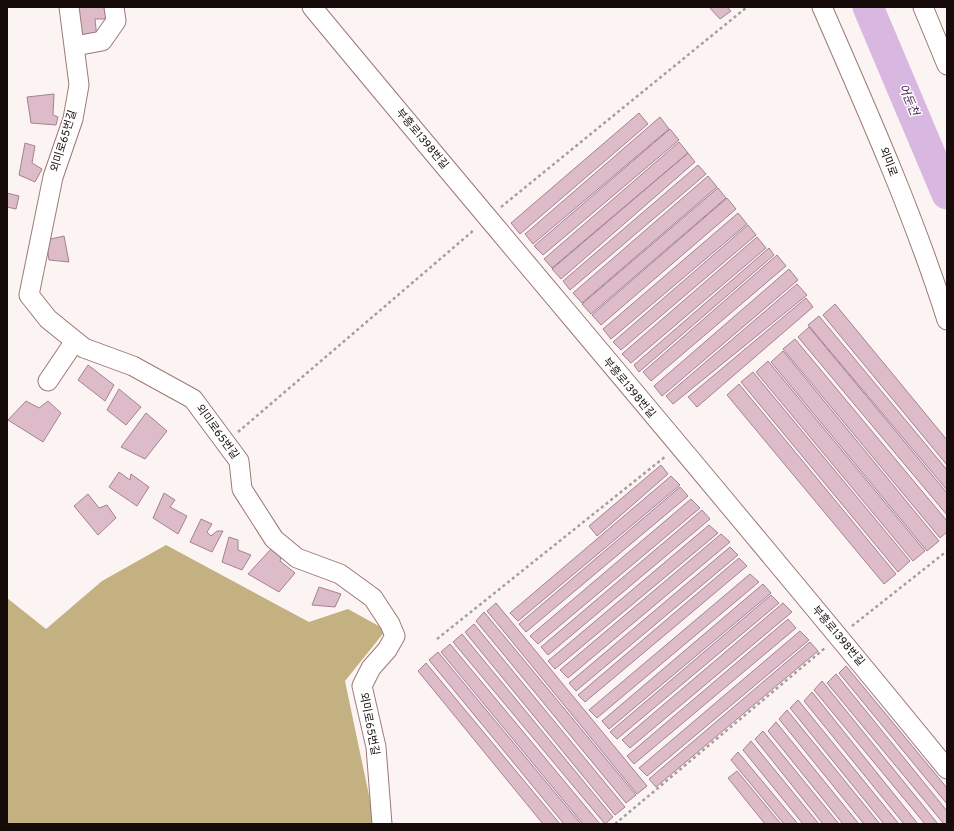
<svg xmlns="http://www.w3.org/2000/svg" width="954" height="831" font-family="Overpass,'Noto Sans KR',sans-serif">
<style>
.forest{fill:#c3b182}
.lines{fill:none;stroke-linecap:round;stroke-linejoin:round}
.river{stroke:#d8b7e0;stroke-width:31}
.building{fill:#debbc9;stroke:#a48290}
.minor-casing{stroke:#9c7875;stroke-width:21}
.path{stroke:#a79d9c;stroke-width:2.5;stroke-dasharray:3 3;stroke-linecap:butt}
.minor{stroke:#fff;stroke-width:19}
.labels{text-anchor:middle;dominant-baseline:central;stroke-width:3;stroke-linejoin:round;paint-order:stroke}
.street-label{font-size:11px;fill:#170b0a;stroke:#fff}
.water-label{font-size:12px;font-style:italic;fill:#52295c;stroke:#fff}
</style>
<rect width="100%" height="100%" fill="#fcf4f3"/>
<path class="forest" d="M166,545L309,622L348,609L386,630L345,681L375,824H7V598L46,629L102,581Z"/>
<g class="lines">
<path class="river" d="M868,7L947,194"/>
</g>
<path class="building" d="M76,7H106L107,19H95L97,39L80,42Z
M709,7H727L731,11L720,19Z
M54,94L53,115L58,117L56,125L31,123L27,97Z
M639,113L648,124L520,234L511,223Z
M660,117L669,129L533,244L525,234Z
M670,129L679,140L543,255L534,246Z
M679,142L688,153L552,268L544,259Z
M25,143L35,146L32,163L42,169L35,182L19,175Z
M688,153L695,162L561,279L552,269Z
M698,165L706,174L570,290L563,281Z
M708,176L717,187L582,303L573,293Z
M718,188L726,198L591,314L582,304Z
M7,193L19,196L16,209L7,207Z
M727,198L736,209L601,325L592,315Z
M738,213L747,224L611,339L603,329Z
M748,225L756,235L621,350L613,342Z
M64,236L69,262L49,260L46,240Z
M757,237L766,248L631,363L622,354Z
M769,248L774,255L639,372L634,365Z
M777,255L786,266L651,381L643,372Z
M789,269L798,280L662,396L654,386Z
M797,284L807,295L673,404L666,396Z
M806,298L813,307L697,407L688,397Z
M835,304L947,440V465L823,315Z
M819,316L947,470V490L808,325Z
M809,327L947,493V515L798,337Z
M795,339L947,521V532L940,538L783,349Z
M783,351L939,541L927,551L771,362Z
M768,361L925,551L913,561L756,372Z
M88,365L114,385L105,401L78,380Z
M753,372L910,561L898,572L741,382Z
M739,384L896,574L884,584L727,395Z
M119,389L141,407L126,425L107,410Z
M26,401L39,408L48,401L61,413L43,442L8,420Z
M146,413L167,431L145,459L121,447Z
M661,465L668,474L597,536L589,526Z
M119,472L130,480L131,474L149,487L137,506L109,487Z
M671,476L680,485L518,621L510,613Z
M680,487L688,496L526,632L519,624Z
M164,493L175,500L170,507L187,516L178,534L153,518Z
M88,494L99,508L107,505L116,518L98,535L74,506Z
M691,499L700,508L538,644L530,636Z
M702,510L710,519L548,655L541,647Z
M201,519L212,524L207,532L211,536L217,531H223L212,552L190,542Z
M709,525L718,533L555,669L548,661Z
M721,534L730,542L568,678L560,670Z
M229,537L238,540V550L251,555L242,570L222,562Z
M730,547L738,555L576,691L569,683Z
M271,549L281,557L280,561L295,573L279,592L248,574Z
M739,558L747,566L585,702L578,695Z
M750,574L759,582L597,718L589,710Z
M763,584L771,593L609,729L602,721Z
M319,587L341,594L335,607L312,605Z
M771,595L779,603L617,739L610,732Z
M496,603L647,786L637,794L487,611Z
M783,603L792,612L630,748L622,740Z
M484,612L636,795L626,803L476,621Z
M788,619L796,628L634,764L627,756Z
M474,624L625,807L615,815L465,632Z
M800,631L809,640L647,776L639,768Z
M462,634L613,817L605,824L453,642Z
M810,642L818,651L656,787L649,779Z
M450,644L600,824H583L441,652Z
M438,652L581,824H564L429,660Z
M426,663L560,824H543L418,671Z
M846,666L947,788V804L839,673Z
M836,674L947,811V824H944L827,683Z
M822,681L938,824H925L814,690Z
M812,692L918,824H904L804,701Z
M798,700L899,824H884L790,708Z
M787,710L880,824H864L779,719Z
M776,722L859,824H843L768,731Z
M763,731L839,824H823L755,739Z
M751,741L819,824H803L743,750Z
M738,752L798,824H784L731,760Z
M737,771L781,824H765L728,778Z"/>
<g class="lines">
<g class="minor-casing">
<path id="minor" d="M69,7L79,85L73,119L53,177L29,295L48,319L84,348L133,366L193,399L239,461L242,489L274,539L297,558L340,574L373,598L390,624L395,636L387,650L371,668L362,686L376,747L382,824
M312,7C523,262 738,512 947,769
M822,7C867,110 913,213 947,320
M923,7L947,65
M75,46L102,41L116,21L114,7
M48,381L75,341"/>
</g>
<path class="path" d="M501,207L747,7
M238,432L474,230
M852,626L947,551
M437,639L666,456
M615,824L825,648"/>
<use href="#minor" class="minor"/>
</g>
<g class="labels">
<g class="street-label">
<text transform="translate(422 139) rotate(50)">부흥로1398번길</text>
<text transform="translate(64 141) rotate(-73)">외미로65번길</text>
<text transform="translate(888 162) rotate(69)">외미로</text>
<text transform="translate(629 388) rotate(50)">부흥로1398번길</text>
<text transform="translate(217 432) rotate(54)">외미로65번길</text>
<text transform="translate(838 636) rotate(50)">부흥로1398번길</text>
<text transform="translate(369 724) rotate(79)">외미로65번길</text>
</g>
<g class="water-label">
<text transform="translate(908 100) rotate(67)">어둔천</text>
</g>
</g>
<rect width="954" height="831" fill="none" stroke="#170b0a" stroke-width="16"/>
</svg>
